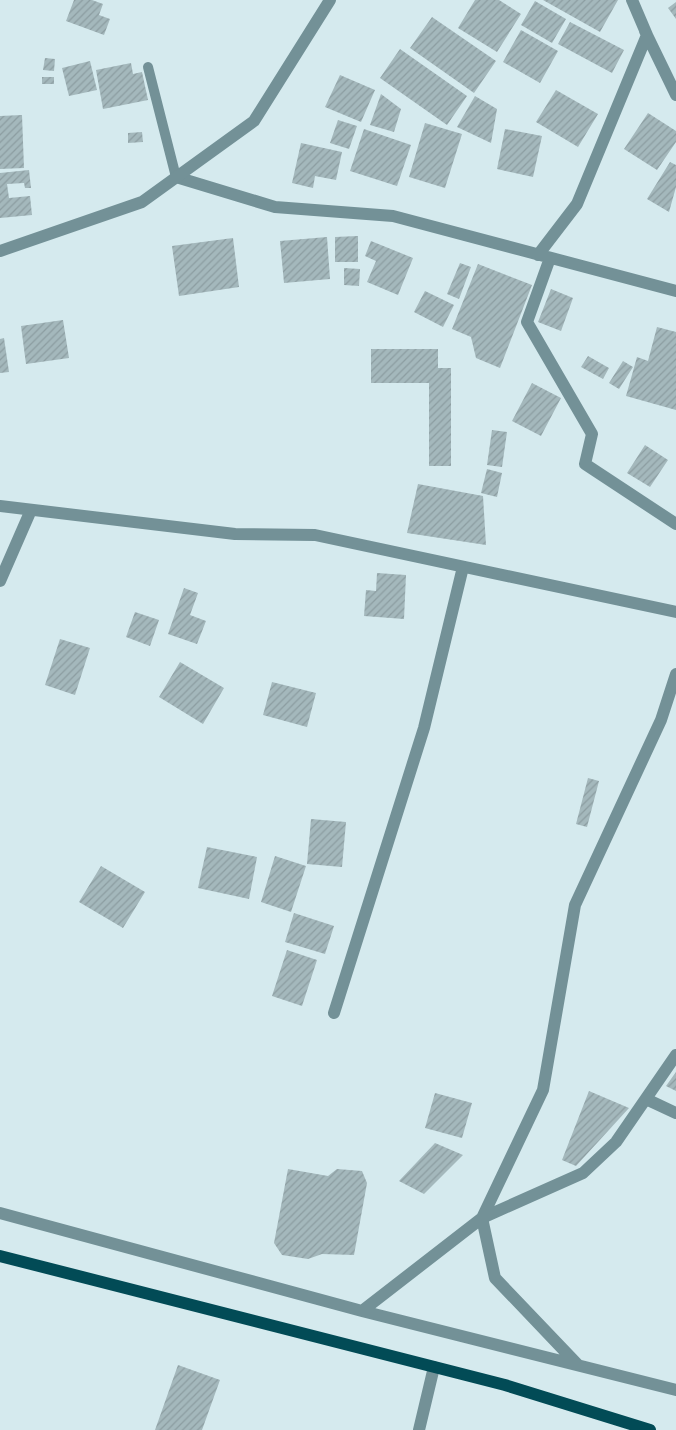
<svg xmlns="http://www.w3.org/2000/svg" width="676" height="1430" font-family="Overpass,sans-serif">
<style>
.building{fill:url(#building-hatch)}
.lines{fill:none;stroke-linecap:round;stroke-linejoin:round}
.service{stroke:#739197;stroke-width:10}
.minor{stroke:#739197;stroke-width:12}
.tertiary{stroke:#739197;stroke-width:12}
.primary{stroke:#024b56;stroke-width:12}
</style>
<defs>
<pattern id="building-hatch" width="6" height="6" patternUnits="userSpaceOnUse" patternTransform="scale(1.25)"><rect width="6" height="6" fill="#a4b8bc"/><path d="M-1 1l2-2M0 6l6-6M5 7l2-2" fill="none" stroke="#8c9da1"/></pattern>
</defs>
<rect width="100%" height="100%" fill="#d5eaee"/>
<path class="building" d="M74,0H92L103,4L99,15L110,19L104,35L66,21Z
M475,0H499L521,14L497,52L458,28Z
M543,0H618L600,32Z
M535,1L566,19L552,43L521,25Z
M676,2V19L668,8Z
M432,17L496,61L474,93L410,48Z
M570,22L624,50L612,73L558,44Z
M521,30L558,51L540,83L503,62Z
M400,49L467,96L447,125L380,78Z
M45,58L55,59L54,71L43,70Z
M90,61L97,90L69,96L62,68Z
M131,63L133,74L142,72L148,100L103,109L96,70Z
M340,75L375,90L361,122L325,107Z
M42,77H54V84H42Z
M556,90L598,114L578,147L536,122Z
M381,94L401,109L394,132L370,125Z
M475,96L497,109L491,143L457,127Z
M648,113L676,131V142L657,170L624,149Z
M22,115L24,168L0,169V116Z
M338,120L357,126L349,149L330,143Z
M425,123L462,134L445,188L409,177Z
M364,129L411,145L397,186L350,171Z
M505,129L542,136L533,177L497,169Z
M142,132L143,142L128,143V133Z
M301,143L342,152L336,180L315,176L313,188L292,183Z
M670,162L676,165V187L669,212L647,199Z
M29,170L31,188H25L24,183L7,184L9,198L30,196L32,215L0,218V173Z
M358,236V262H335V237Z
M327,237L330,279L284,283L280,241Z
M233,238L239,287L179,296L172,246Z
M371,241L413,258L398,295L367,282L376,261L365,256Z
M460,263L471,267L459,299L447,294Z
M478,264L532,285L500,368L476,358L471,337L452,329Z
M344,268L360,269L359,286L344,285Z
M551,289L573,298L561,331L538,322Z
M425,291L454,305L443,327L414,312Z
M63,320L69,358L26,364L21,326Z
M657,327L676,332V410L626,396L637,357L648,361Z
M4,338L9,372L0,373V339Z
M371,349H438V368H451V466H429V383H371Z
M588,356L609,368L603,379L581,367Z
M623,361L633,367L619,389L609,383Z
M532,383L561,398L541,436L512,421Z
M492,430L507,432L502,467L487,465Z
M645,445L668,460L650,487L627,473Z
M487,469L502,473L497,497L481,493Z
M418,484L483,496L486,545L407,533Z
M377,573L406,575L404,619L364,616L366,590L376,591Z
M184,588L198,593L190,615L206,621L197,644L168,634Z
M135,612L159,620L150,646L126,637Z
M60,639L90,648L75,695L45,685Z
M180,662L224,688L203,724L159,697Z
M272,682L316,693L307,727L263,715Z
M588,778L599,781L587,827L576,824Z
M311,819L346,822L342,867L307,864Z
M207,847L257,857L249,899L198,888Z
M275,856L306,866L291,912L261,902Z
M101,866L145,892L123,928L79,902Z
M294,913L334,926L325,954L285,942Z
M287,950L317,960L302,1006L272,996Z
M676,1072V1091L666,1086Z
M589,1091L629,1108L576,1166L562,1160Z
M435,1093L472,1103L462,1138L425,1128Z
M435,1143L463,1155L424,1194L399,1181Z
M288,1169L328,1176L337,1169L362,1171L367,1183L354,1255L322,1254L308,1259L282,1255L274,1243Z
M178,1365L220,1380L202,1430H155Z"/>
<g class="lines">
<path class="service" d="M148,67L176,177"/>
<path class="minor" d="M645,31L676,95
M176,177L275,207L393,216L676,291
M538,255L577,204L647,35L632,0
M550,258L527,322L592,434L585,464L676,524
M0,506L235,534L315,535L676,612
M0,581L31,510
M334,1013L424,728L463,567
M646,1099L676,1113
M0,1213L362,1311L676,1390
M362,1311L482,1218L543,1090L575,905L661,720L676,674
M577,1364L495,1278L482,1218L583,1173L616,1142L676,1055
M419,1430L434,1367"/>
<path class="tertiary" d="M0,251L142,202L254,121L330,0"/>
<path class="primary" d="M0,1256L505,1385L650,1430"/>
</g>
</svg>
